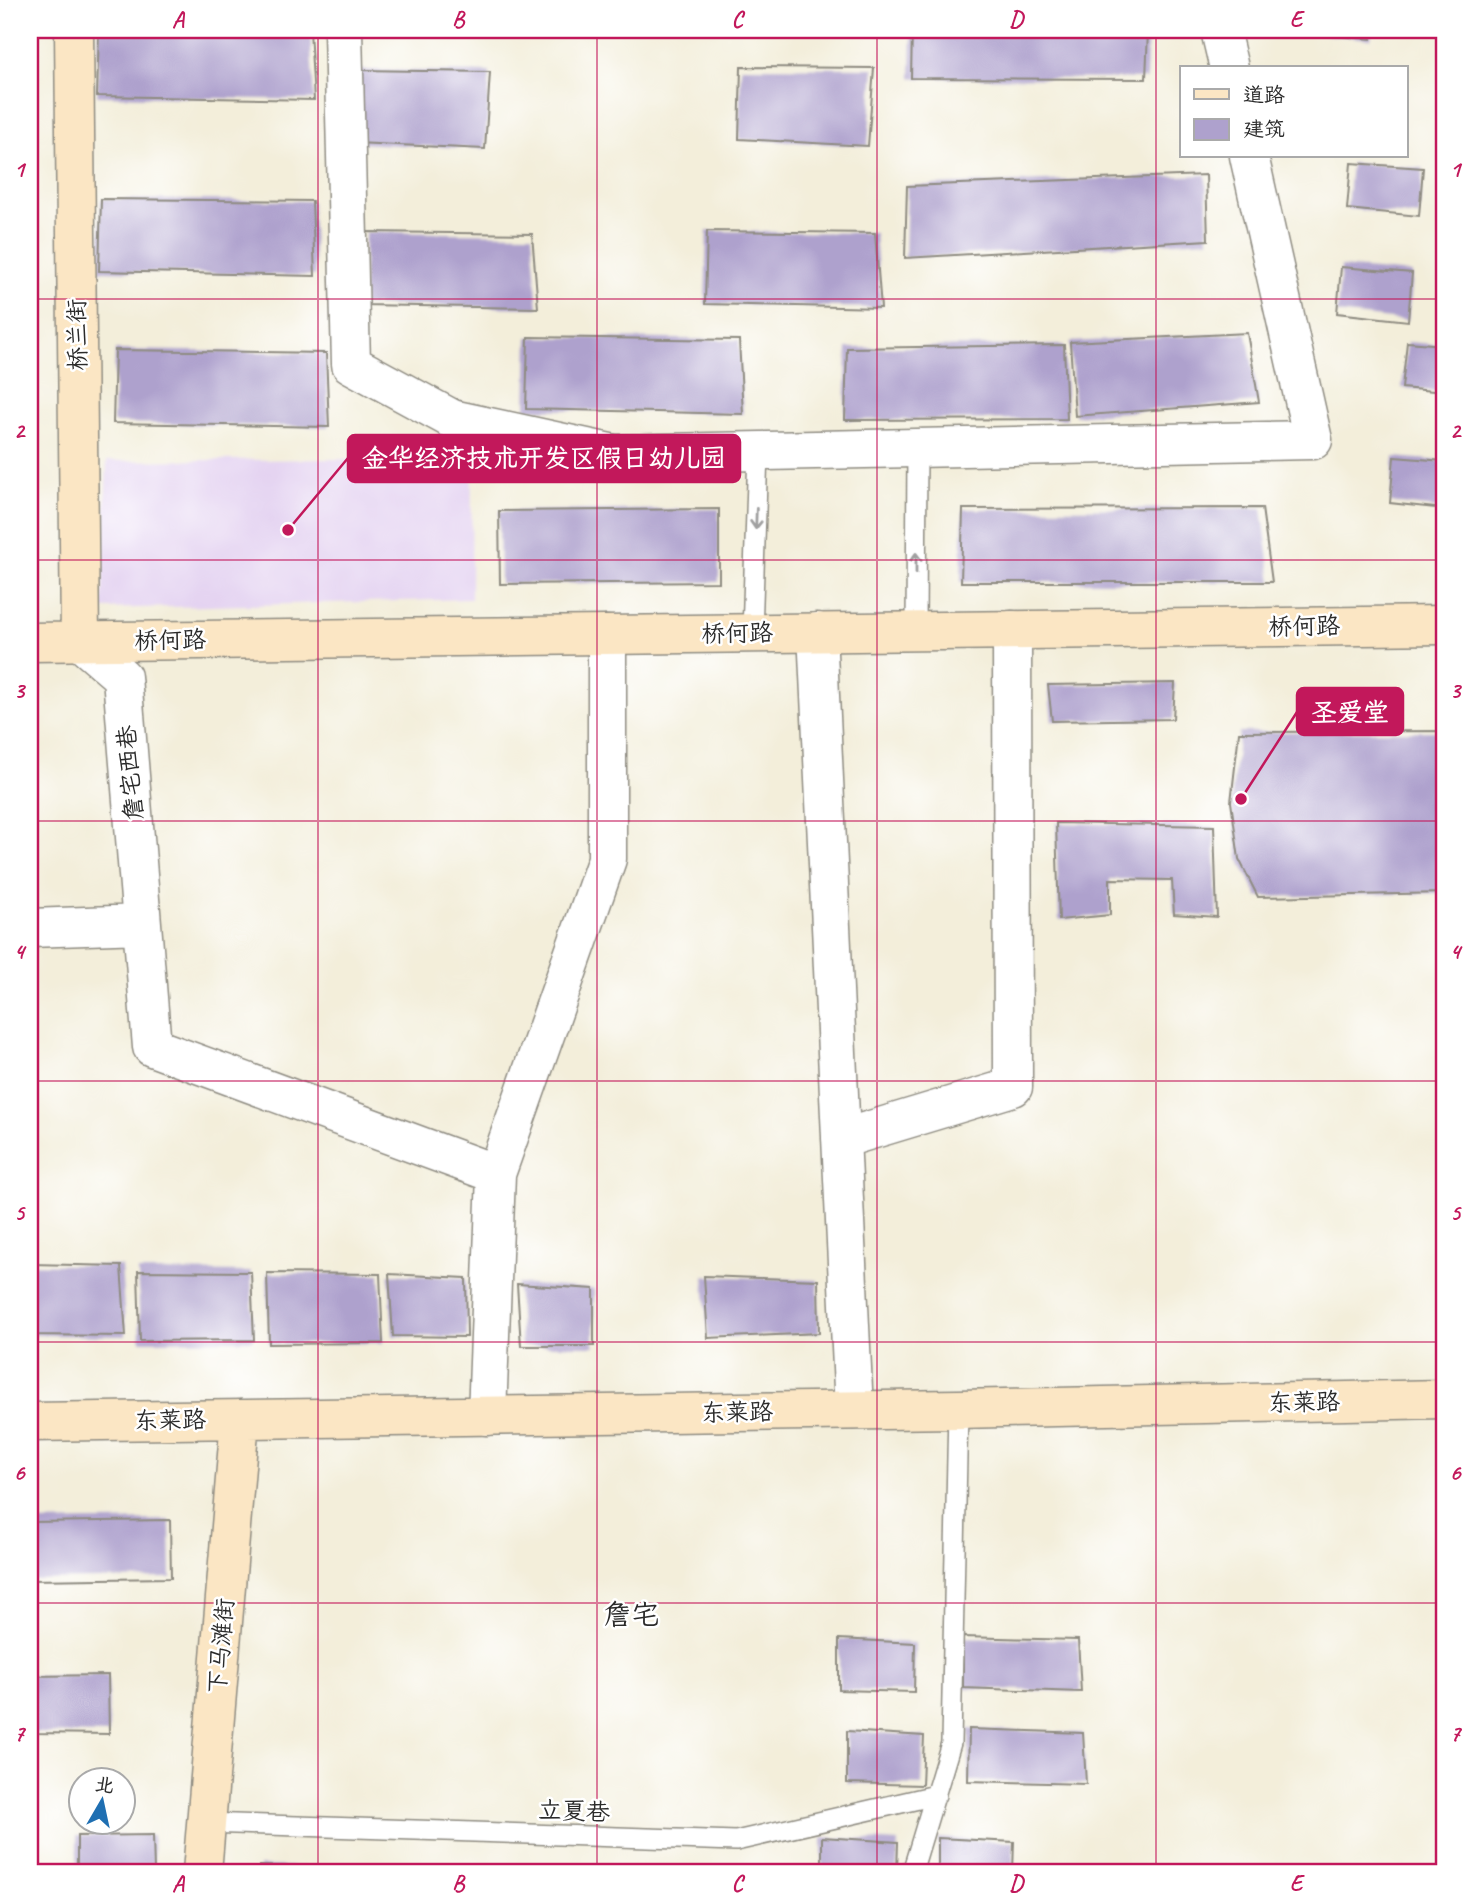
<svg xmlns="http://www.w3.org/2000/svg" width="1474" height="1902" font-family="Caveat,'LXGW WenKai TC',sans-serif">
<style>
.built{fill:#e4d3f1}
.building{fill:#aea1cd}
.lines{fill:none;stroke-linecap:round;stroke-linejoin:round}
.lane-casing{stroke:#8f8c82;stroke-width:22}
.street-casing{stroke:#8f8c82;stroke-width:41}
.secondary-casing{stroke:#8f8c82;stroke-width:41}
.lane{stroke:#fff;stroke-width:19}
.street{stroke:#fff;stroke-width:38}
.secondary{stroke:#fbe6c4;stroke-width:38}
.oneway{stroke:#a0a0a0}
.grid{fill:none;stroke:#c2185b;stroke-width:2;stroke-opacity:0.55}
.labels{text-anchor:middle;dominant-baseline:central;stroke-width:5;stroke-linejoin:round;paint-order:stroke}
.street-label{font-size:24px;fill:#2b2b2b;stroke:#fff}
.quarter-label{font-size:28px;fill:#2b2b2b;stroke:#fff}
.leader{fill:none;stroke:#c2185b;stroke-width:2.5}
.callout-dot{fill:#c2185b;stroke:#fff;stroke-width:2.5}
.callout{fill:#c2185b;stroke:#c2185b;stroke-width:2.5}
.callout-label{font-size:26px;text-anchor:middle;font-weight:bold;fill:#fff}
.neatline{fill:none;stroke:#c2185b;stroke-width:2.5}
.grid-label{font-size:23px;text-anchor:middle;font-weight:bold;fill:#c2185b}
</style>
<rect width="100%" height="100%" fill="#fff"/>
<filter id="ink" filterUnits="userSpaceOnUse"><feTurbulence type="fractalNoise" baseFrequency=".0143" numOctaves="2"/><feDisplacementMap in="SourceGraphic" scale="14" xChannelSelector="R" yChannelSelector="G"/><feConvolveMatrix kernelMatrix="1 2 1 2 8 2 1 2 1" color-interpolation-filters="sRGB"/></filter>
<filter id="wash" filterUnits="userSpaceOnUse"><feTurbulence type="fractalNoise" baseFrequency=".00686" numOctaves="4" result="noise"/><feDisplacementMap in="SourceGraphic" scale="28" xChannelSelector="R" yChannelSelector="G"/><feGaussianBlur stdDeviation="1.57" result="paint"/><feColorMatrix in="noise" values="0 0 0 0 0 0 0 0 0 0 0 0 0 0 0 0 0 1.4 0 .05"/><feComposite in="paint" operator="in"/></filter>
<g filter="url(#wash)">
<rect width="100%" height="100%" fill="#f3eeda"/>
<path class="built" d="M472,458L471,599L102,609L107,461Z"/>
<g id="blocks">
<path class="building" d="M99,30H310L314,100L97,96Z
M912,30H1148L1146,79L911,78Z
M1295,30H1372L1371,39L1295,32Z
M741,67L874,68L868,146L739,139Z
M358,70L490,72L485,149L356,143Z
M1351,163L1423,168L1419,216L1347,209Z
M1206,175L1208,240L905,258L907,186Z
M101,199L312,201L315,276L99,271Z
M707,231L875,233L881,308L705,304Z
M365,232L532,234L538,308L363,305Z
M1341,267L1412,273L1408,321L1337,313Z
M1247,333L1259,402L1075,416L1070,342Z
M528,337L739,340L743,414L526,409Z
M1407,342L1444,345V392L1402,388Z
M1064,345L1067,419L845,420L847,348Z
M115,350L326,353L329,427L113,423Z
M30,356H32L35,402H30Z
M1394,457L1444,461V509L1390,503Z
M1262,508L1272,582H961L963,509Z
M719,509V582L500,584L499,511Z
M1175,683L1173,719L1052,721L1048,685Z
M1444,731V893L1258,897L1239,859L1231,802L1239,732Z
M1056,823L1214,826L1217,917L1174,914L1172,880L1110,879V915L1059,920Z
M30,1264L121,1266L126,1336L30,1335Z
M138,1271L251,1272L254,1340L140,1341Z
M267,1273L380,1274L383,1343L269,1344Z
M389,1274L466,1278L467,1337L393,1336Z
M704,1276L818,1280L819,1333L708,1338Z
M517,1284L594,1289V1346H521Z
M170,1520L171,1578L30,1580V1522Z
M963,1637L1078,1640L1081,1692L963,1688Z
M839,1639L915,1643L914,1692L839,1690Z
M108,1675L109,1734L33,1733L31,1676Z
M969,1729L1083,1733L1086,1784L968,1781Z
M847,1731L924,1736L922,1785L847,1783Z
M153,1835L154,1872H77V1836Z
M822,1837L898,1842L897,1872H822Z
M938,1838L1014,1842L1013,1872H938Z
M259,1866L455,1870V1872H259Z
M466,1869L556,1870V1872H466Z"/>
</g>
</g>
<g filter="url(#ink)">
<use href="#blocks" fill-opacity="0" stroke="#8f8c82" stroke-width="2"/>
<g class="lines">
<g class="lane-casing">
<path id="lane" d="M916,631L917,448
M752,633L758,451
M206,1823L736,1841L936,1795
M912,1872L951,1743L958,1409"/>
</g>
<g class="street-casing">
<path id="street" d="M343,30L351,364L452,419L615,454L1313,440L1249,156
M1220,30L1229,68
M817,632L854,1410
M80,641L122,677L152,1047L496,1174
M30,928L142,924
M841,1139L1013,1087L1012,630
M487,1416L496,1174L607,859V635"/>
</g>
<g class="secondary-casing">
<path id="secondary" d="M74,30L80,641
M30,642L1444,625
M30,1422L958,1409L1444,1399
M202,1872L240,1419"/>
</g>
<use href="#lane" class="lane"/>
<use href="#street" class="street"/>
<use href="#secondary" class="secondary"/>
</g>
<defs><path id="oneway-shaft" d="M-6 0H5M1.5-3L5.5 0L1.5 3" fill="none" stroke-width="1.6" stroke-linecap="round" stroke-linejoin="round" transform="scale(1.75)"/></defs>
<g class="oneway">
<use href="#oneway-shaft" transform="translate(756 519) rotate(92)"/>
<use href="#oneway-shaft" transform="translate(916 563) rotate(-90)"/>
</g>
</g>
<path class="grid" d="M318,30V1872M597,30V1872M877,30V1872M1156,30V1872M30,299H1444M30,560H1444M30,821H1444M30,1081H1444M30,1342H1444M30,1603H1444"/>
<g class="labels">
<g class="street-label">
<text transform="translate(77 335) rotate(-91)">桥兰街</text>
<text transform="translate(1304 626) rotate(-1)">桥何路</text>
<text transform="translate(737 633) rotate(-1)">桥何路</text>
<text transform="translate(170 640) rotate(-1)">桥何路</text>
<text transform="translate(130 773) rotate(-95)">詹宅西巷</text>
<text transform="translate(1304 1402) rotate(-1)">东莱路</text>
<text transform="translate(737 1412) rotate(-1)">东莱路</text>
<text transform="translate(170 1420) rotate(-1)">东莱路</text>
<text transform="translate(221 1646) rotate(-85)">下马滩街</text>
<text transform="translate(574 1811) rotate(2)">立夏巷</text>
</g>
<g class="quarter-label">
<text x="631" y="1614">詹宅</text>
</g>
</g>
<path class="leader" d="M288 530L348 458M1241 799L1297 712"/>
<g class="callout-dot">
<circle cx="288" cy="530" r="7"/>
<circle cx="1241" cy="799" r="7"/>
</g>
<g class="callout">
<rect x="348" y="435" width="392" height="47" rx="7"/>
<rect x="1297" y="688" width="106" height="47" rx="7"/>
</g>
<g class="callout-label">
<text x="544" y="467">金华经济技术开发区假日幼儿园</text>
<text x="1350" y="721">圣爱堂</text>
</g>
<rect width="1474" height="1902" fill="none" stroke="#fff" stroke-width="77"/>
<rect x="1180" y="66" width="228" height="91" fill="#ffffff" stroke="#aaaaaa" stroke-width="2"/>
<rect x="1194" y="89" width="35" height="10" fill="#fbe6c4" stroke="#aaaaaa" stroke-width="2"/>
<text x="1243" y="102" font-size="21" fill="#2b2b2b">道路</text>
<rect x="1194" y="119" width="35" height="21" fill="#aea1cd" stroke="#aaaaaa" stroke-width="2"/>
<text x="1243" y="136" font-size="21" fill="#2b2b2b">建筑</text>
<g transform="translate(102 1801) rotate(9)"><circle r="33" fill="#ffffff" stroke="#aaaaaa" stroke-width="2"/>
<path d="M0-5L12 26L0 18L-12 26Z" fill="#1f6fb2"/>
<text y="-10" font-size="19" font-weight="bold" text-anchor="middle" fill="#2b2b2b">北</text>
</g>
<rect x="38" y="38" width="1398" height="1826" class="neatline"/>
<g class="grid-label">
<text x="178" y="27">A</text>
<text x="458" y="27">B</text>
<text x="737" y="27">C</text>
<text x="1016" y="27">D</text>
<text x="1296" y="27">E</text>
<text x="19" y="177">1</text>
<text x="1455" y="177">1</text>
<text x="19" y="438">2</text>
<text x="1455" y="438">2</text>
<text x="19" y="698">3</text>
<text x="1455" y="698">3</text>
<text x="19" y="959">4</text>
<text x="1455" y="959">4</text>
<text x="19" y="1220">5</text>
<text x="1455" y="1220">5</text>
<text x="19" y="1480">6</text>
<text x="1455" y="1480">6</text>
<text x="19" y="1741">7</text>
<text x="1455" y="1741">7</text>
<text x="178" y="1891">A</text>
<text x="458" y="1891">B</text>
<text x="737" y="1891">C</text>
<text x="1016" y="1891">D</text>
<text x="1296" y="1891">E</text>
</g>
</svg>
